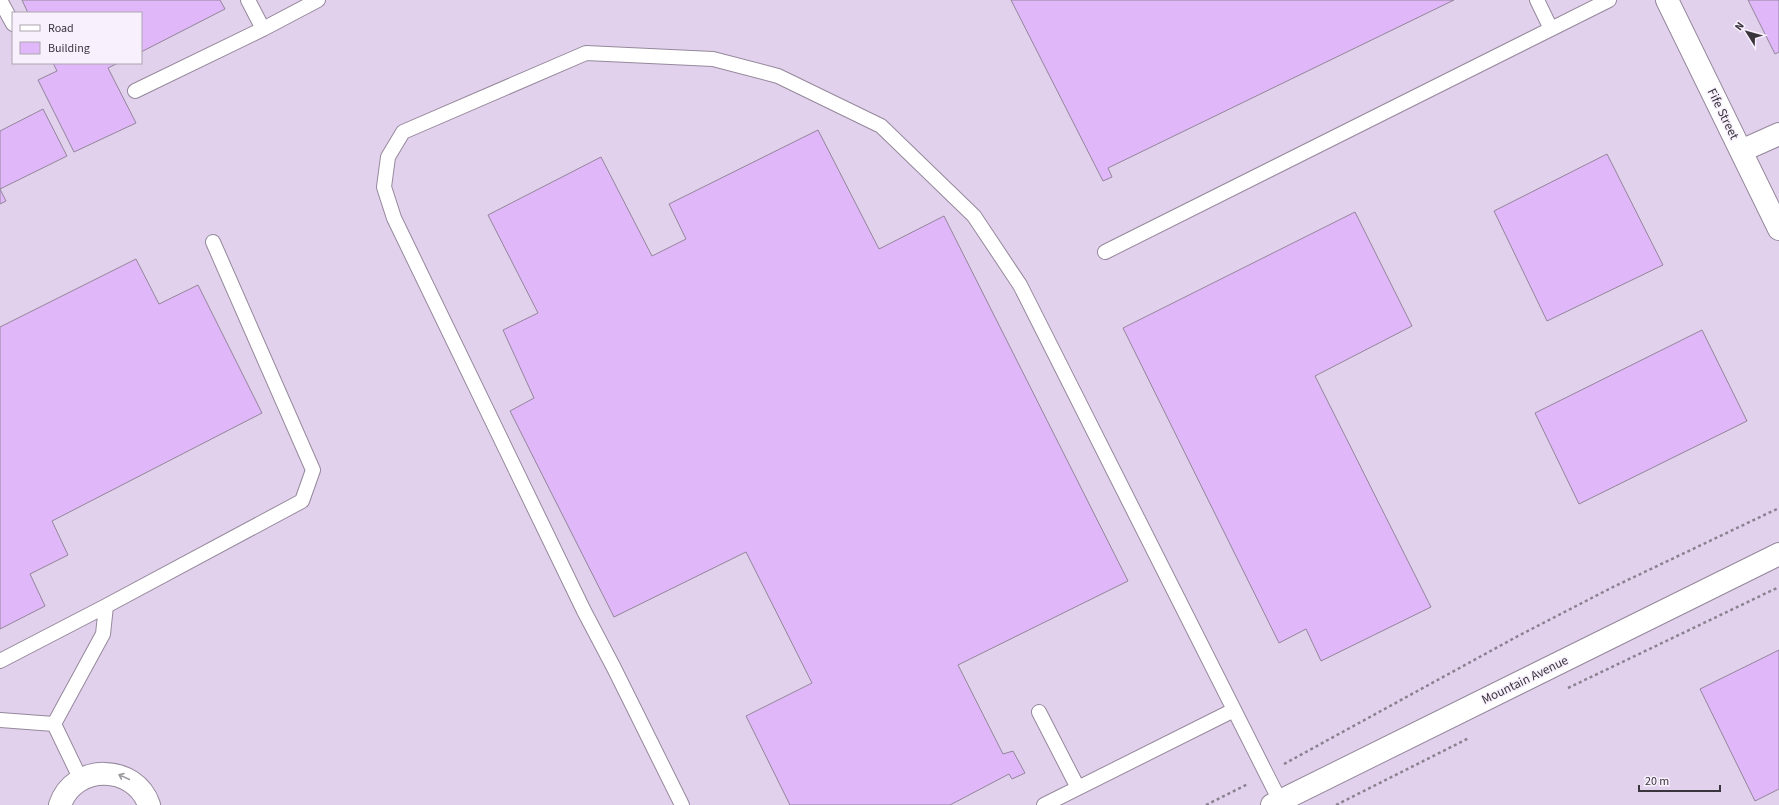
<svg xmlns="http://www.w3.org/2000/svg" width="1779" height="805" font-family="'Source Sans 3',sans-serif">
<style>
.built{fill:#e2d1ec;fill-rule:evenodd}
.building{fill:#e0b7f8;stroke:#92869a}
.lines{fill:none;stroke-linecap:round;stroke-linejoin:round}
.lane-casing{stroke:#95889c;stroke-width:16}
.street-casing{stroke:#95889c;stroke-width:24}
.secondary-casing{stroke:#95889c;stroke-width:24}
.path{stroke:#8b8291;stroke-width:2.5;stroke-dasharray:3 3;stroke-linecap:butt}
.lane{stroke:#fff;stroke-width:14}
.street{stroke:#fff;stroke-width:22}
.secondary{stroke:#fff;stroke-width:22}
.oneway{stroke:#9c9a9e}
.labels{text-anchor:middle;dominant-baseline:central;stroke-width:3;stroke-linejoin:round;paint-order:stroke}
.street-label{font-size:13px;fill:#3a353d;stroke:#f8f0fd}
</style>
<rect width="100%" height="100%" fill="#eee0f6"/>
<path class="built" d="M0,0H1779V805H0ZM13,13H141V63H13Z"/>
<path class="building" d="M22,0H220L225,9L141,52V13H28Z
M1011,0H1454L1108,168L1112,177L1103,181Z
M1748,0H1779V52L1775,54Z
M53,63H118L108,68L136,123L74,152L38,80L57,71Z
M43,109L67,156L0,189V131Z
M818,130L879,249L944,216L1128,581L958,665L1003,754L1013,751L1025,773L1012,779L1009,774L950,805H790L746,716L812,683L746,552L614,617L510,411L534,398L503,330L538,313L488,215L601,157L652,256L686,239L669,204Z
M1607,154L1663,265L1547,321L1494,211Z
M0,189L6,201L0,204Z
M1355,212L1412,326L1315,376L1431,607L1321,661L1306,629L1279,643L1123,328Z
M136,259L159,304L198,285L262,413L52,521L68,555L30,574L45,606L0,629V327Z
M1702,330L1747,421L1579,504L1535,413Z
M1779,650V789L1755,801L1700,689Z"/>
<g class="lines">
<g class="lane-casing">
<path id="lane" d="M0,0L13,24
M248,0L263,29L318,0
M1537,0L1551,29
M135,91L263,29
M1105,252L1609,0
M106,606L302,501L313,470L213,242
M0,661L106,606L103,634L54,724
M1039,712L1078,788
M0,720L54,724
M54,724L81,780
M682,805L614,668L584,611L394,218L384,187L388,157L403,132L586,53L713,59L778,76L881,126L974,216L1020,285L1280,801
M1044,805L1234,710"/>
</g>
<g class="street-casing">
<path id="street" d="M1667,0L1779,229
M1741,151L1779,134
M60,805C74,763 135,764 149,805"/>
</g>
<g class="secondary-casing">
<path id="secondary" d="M1272,805L1779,554"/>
</g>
<path class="path" d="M1568,688L1779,587
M1284,764L1518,636L1613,587L1779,508
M1206,805L1248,784
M1336,805L1469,738"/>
<use href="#lane" class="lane"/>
<use href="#street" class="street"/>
<use href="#secondary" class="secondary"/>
</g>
<defs><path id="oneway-shaft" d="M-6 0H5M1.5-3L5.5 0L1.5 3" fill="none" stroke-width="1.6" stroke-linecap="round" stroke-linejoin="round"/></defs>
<use class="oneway" href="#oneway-shaft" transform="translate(124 777) rotate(-155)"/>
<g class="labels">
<g class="street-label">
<text transform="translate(1723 114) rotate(64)">Fife Street</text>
<text transform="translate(1525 680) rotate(-26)">Mountain Avenue</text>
</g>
</g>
<rect x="12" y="12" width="130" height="52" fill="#f8f0fd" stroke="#aca5b0"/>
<rect x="20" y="25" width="20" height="6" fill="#ffffff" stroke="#aca5b0"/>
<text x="48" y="32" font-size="12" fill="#3a353d">Road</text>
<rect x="20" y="42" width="20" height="12" fill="#e0b7f8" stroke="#aca5b0"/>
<text x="48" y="52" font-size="12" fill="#3a353d">Building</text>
<g transform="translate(1747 32) rotate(307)" stroke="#f8f0fd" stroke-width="3" paint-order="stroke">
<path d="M0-3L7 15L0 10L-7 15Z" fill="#3a353d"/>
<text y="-6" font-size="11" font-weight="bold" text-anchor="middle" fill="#3a353d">N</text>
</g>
<path d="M1639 785v6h81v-6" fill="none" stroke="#3a353d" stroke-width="2"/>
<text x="1645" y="785" font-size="12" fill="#3a353d" stroke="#f8f0fd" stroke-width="3" paint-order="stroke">20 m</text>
</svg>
